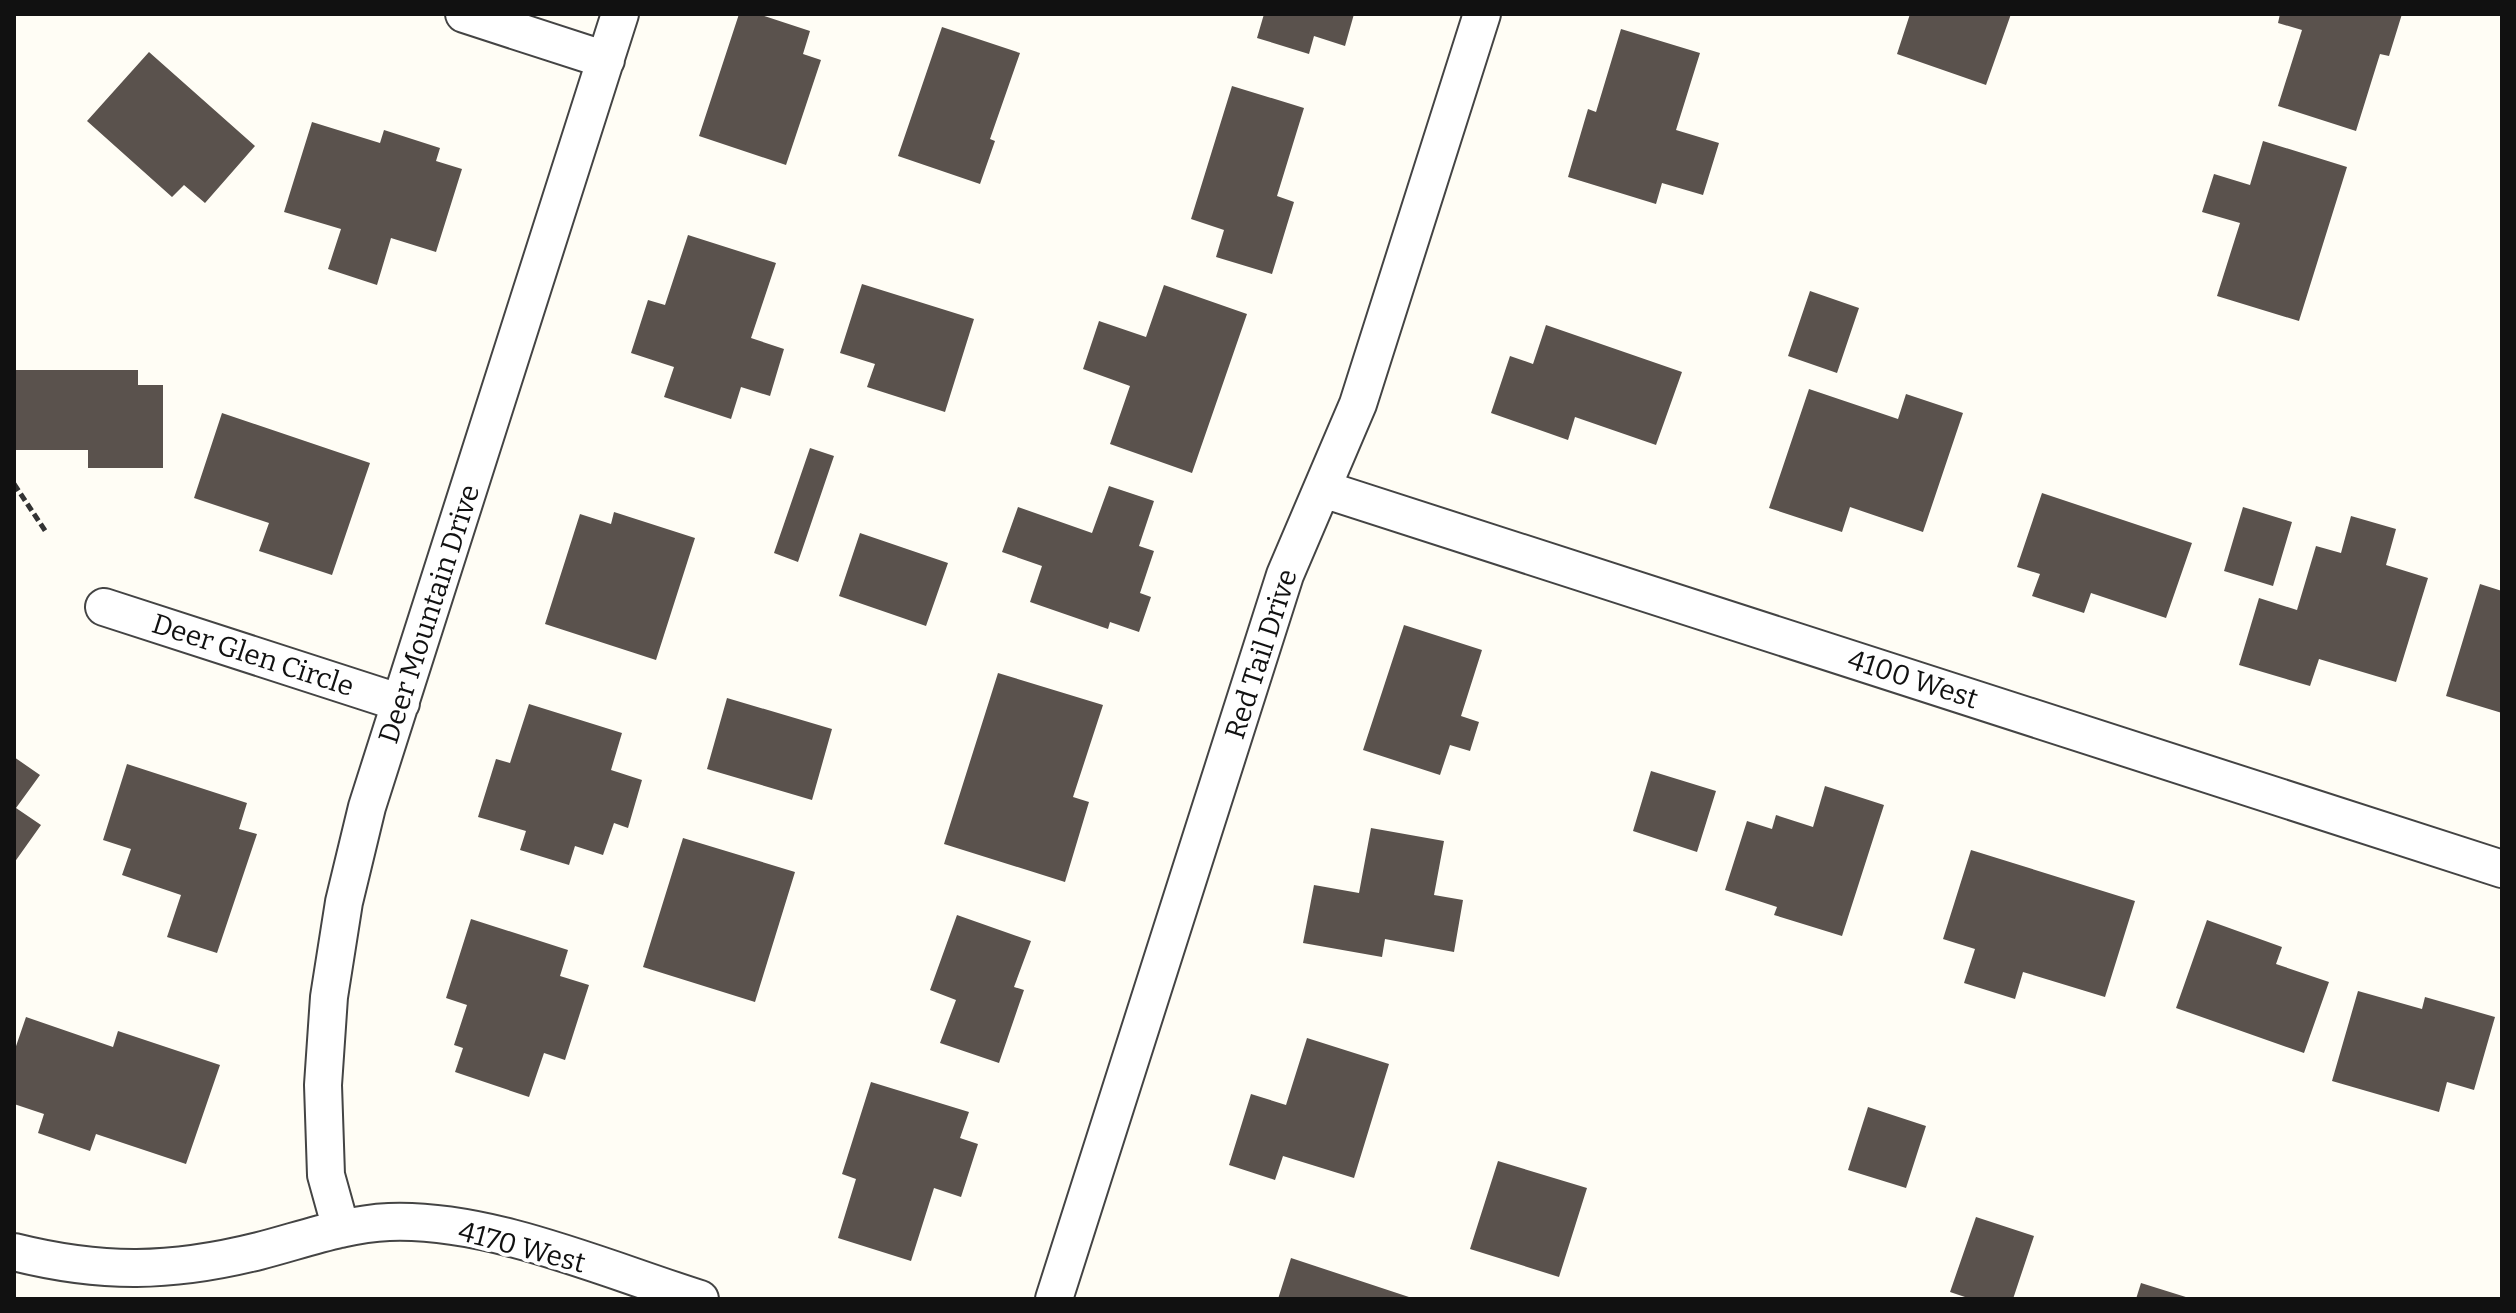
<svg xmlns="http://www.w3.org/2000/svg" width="2516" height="1313" font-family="Bitter,serif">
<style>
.building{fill:#5a524d}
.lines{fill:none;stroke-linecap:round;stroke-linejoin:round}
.minor-casing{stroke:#444;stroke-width:40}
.path{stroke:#333;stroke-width:5;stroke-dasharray:8 4;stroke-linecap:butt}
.minor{stroke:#fff;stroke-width:36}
.labels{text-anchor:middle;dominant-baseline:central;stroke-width:8;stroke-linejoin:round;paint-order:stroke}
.street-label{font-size:28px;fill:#111;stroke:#fff}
</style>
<rect width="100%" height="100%" fill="#fffdf5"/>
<path class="building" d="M739,14H758L810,31L803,54L821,60L786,165L699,136Z
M1264,14H1354L1345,46L1314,36L1309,54L1257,38Z
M1910,14H2011L1986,85L1897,54Z
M2280,14H2402L2389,56L2380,54L2356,131L2278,106L2302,30L2278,23Z
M942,27L1020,53L990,139L995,141L980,184L898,156Z
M1621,29L1700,53L1676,130L1719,143L1703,195L1662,183L1656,204L1568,177L1588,109L1596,112Z
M149,52L255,146L205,203L184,185L172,197L87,121Z
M1232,86L1304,108L1277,196L1294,202L1272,274L1216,257L1224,230L1191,219Z
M312,122L380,143L384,130L440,148L436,161L462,169L436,252L391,238L377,285L328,269L341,229L284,212Z
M2263,141L2347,167L2299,321L2217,296L2240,223L2202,212L2214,174L2250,185Z
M688,235L776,263L751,338L784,349L770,396L741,387L731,419L664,397L674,367L631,353L648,300L665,305Z
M862,284L974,319L945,412L867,387L875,364L840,353Z
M1164,285L1247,314L1192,473L1110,444L1130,386L1083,369L1099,321L1146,337Z
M1810,291L1859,308L1837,373L1788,356Z
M1546,325L1682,372L1656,445L1575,417L1568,440L1491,413L1510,356L1533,364Z
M14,370H138V385H163V468H88V450H14Z
M1809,389L1898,419L1906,394L1963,413L1923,532L1850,507L1842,532L1769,508Z
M222,413L370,463L332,575L259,551L269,523L194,498Z
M810,448L834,456L798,562L774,553Z
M1109,486L1154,501L1139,546L1154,551L1140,593L1151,597L1139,632L1110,622L1108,629L1030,602L1042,566L1002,552L1018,507L1092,533Z
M2042,493L2192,543L2166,618L2091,593L2084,613L2032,596L2040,574L2017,567Z
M2243,507L2292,522L2273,586L2224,571Z
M614,512L695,538L656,660L545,624L580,514L611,524Z
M2351,516L2396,529L2386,565L2428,578L2396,682L2319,659L2310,686L2239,665L2259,598L2297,610L2316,546L2341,553Z
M860,533L948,563L926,626L839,596Z
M2480,584L2502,591V713L2446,696Z
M1404,625L1482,650L1461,716L1479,722L1470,751L1450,745L1440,775L1363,750Z
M998,673L1103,705L1073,797L1089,802L1065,882L944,844Z
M727,698L832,729L812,800L707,769Z
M529,704L622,733L611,770L642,780L628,828L614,823L603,855L575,846L569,865L520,850L526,831L478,817L496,759L510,763Z
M14,757L40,775L16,808L41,825L14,863Z
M127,764L247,803L239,829L257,834L217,953L167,937L181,895L122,875L131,849L103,840Z
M1651,771L1716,791L1697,852L1633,831Z
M1825,786L1884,805L1842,936L1774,915L1777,907L1725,890L1747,821L1772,829L1776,815L1813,827Z
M1371,828L1444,841L1434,895L1463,900L1454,952L1385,939L1382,957L1303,943L1314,885L1359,893Z
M683,838L795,872L755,1002L643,967Z
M1971,850L2135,901L2105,997L2023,972L2015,999L1964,983L1975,949L1943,939Z
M957,915L1031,941L1014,987L1024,990L999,1063L940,1043L956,1000L930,990Z
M471,919L568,950L560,976L589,985L565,1060L544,1053L529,1097L455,1072L463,1048L454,1045L467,1005L446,998Z
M2207,920L2282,947L2276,964L2329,982L2304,1053L2176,1008Z
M2358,991L2422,1009L2425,997L2495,1017L2474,1090L2447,1082L2439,1112L2332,1081Z
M26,1017L113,1047L118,1031L220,1065L186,1164L96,1134L90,1151L38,1133L44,1114L14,1104V1052Z
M1307,1038L1389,1064L1354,1178L1283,1156L1275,1180L1229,1165L1251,1094L1286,1105Z
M871,1082L969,1112L960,1138L978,1144L961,1197L934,1188L911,1261L838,1238L856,1179L842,1174Z
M1868,1107L1926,1126L1906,1188L1848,1170Z
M1498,1161L1587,1188L1559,1277L1470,1249Z
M1976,1217L2034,1236L2013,1299H1971L1950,1292Z
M1291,1258L1412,1298V1299H1278Z
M2141,1283L2189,1298V1299H2136Z"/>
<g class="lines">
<g class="minor-casing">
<path id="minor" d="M464,14L606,60
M1323,489L2502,869
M104,607L401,703
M341,1229L326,1175L323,1085L329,997L344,902L367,807L620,14
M14,1252C102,1274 171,1273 259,1251C302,1240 344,1224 389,1222C489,1218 605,1269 700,1299
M1054,1299L1285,575L1358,404L1482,14"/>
</g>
<path class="path" d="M14,484L46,532"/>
<use href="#minor" class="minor"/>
</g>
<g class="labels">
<g class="street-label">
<text transform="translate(429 614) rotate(-72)">Deer Mountain Drive</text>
<text transform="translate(1261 654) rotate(-72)">Red Tail Drive</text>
<text transform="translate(253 655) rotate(18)">Deer Glen Circle</text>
<text transform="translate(1913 679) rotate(18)">4100 West</text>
<text transform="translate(522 1247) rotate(15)">4170 West</text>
</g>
</g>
<rect width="2516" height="1313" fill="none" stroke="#111111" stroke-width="32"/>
</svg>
